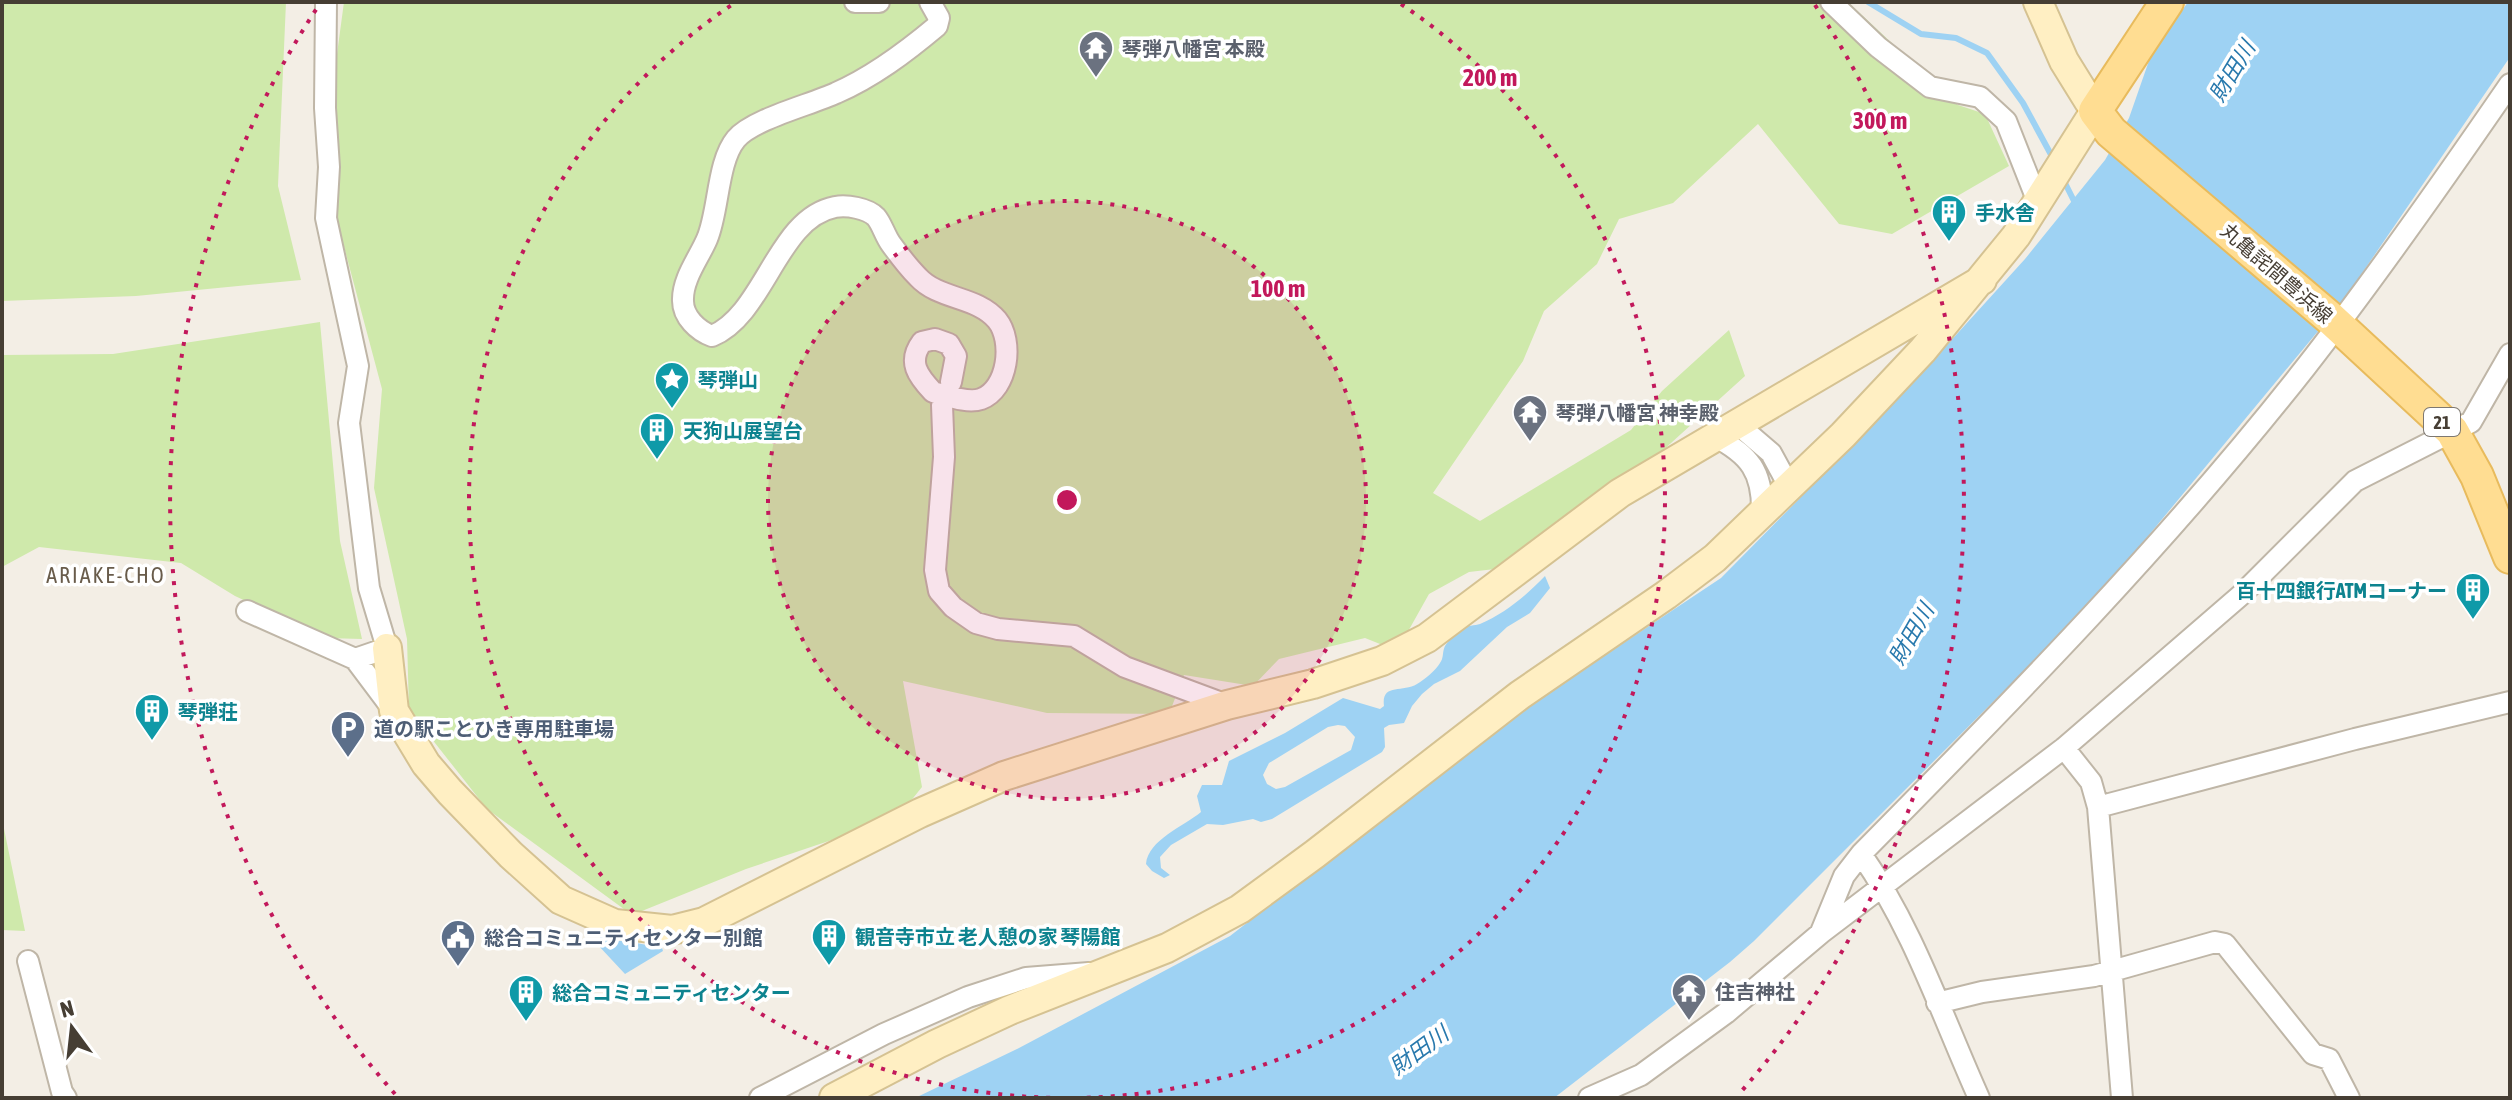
<svg xmlns="http://www.w3.org/2000/svg" width="2512" height="1100" font-family="'Asap Condensed','Noto Sans JP',sans-serif">
<style>
.green{fill:#cfe9ab}
.water{fill:#9ed2f3;fill-rule:evenodd}
.lines{fill:none;stroke-linecap:round;stroke-linejoin:round}
.stream{stroke:#9ed2f3;stroke-width:6}
.street-casing{stroke:#bfb6a7;stroke-width:24}
.secondary-casing{stroke:#d5c292;stroke-width:32}
.primary-casing{stroke:#e8bb5d;stroke-width:36}
.street{stroke:#fff;stroke-width:20}
.secondary{stroke:#ffefc3;stroke-width:28}
.primary{stroke:#ffdd92;stroke-width:32}
.ring{fill:none;stroke:#c2185b;stroke-width:4;stroke-dasharray:4 8}
.labels{text-anchor:middle;dominant-baseline:central;stroke-width:7;stroke-linejoin:round;paint-order:stroke}
.shield{fill:#fff;stroke:#7e7871;stroke-width:2}
.shield-label{font-size:18px;font-weight:bold;fill:#463e34}
.worship-label{font-size:20px;font-weight:bold;fill:#5b616d;stroke:#fff;text-anchor:start}
.culture-label{font-size:20px;font-weight:bold;fill:#0d838f;stroke:#fff;text-anchor:start}
.street-label{font-size:20px;fill:#463e34;stroke:#fff}
.service-label{font-size:20px;font-weight:bold;fill:#4e5e75;stroke:#fff;text-anchor:start}
.water-label{font-size:22px;font-style:italic;fill:#2879ad;stroke:#fff}
.neighbourhood-label{font-size:22px;letter-spacing:2px;fill:#695c4b;stroke:#fff}
.centre{fill:#c2185b;stroke:#fff;stroke-width:4}
.ring-label{font-size:24px;text-anchor:middle;font-weight:bold;fill:#c2185b;stroke:#fff;stroke-width:7;stroke-linejoin:round;paint-order:stroke}
</style>
<rect width="100%" height="100%" fill="#f3eee5"/>
<path class="green" d="M2,2H286L278,186L301,280L136,296L2,301Z
M344,2H1848L1958,105L1985,114L2009,166L1892,234L1839,224L1758,124L1673,203L1619,219L1597,264L1544,311L1523,361L1433,493L1480,521L1631,430L1662,391L1729,330L1745,376L1660,453L1612,484L1495,569L1469,572L1429,594L1406,635L1385,646L1365,638L1279,659L1253,686L1184,675L1169,714L1047,713L903,681L922,787L897,818L746,869L632,915L487,809L409,710L407,639L374,488L382,389L335,213L337,54Z
M320,322L340,541L362,639L326,638L235,596L181,563L39,547L2,567V355L113,354Z
M2,819L25,931L2,930Z"/>
<path class="water" d="M2188,2H2510V57L2343,301L2095,600L1754,941L1730,962L1554,1098H915L1019,1048L1230,936L1523,710L1721,578L1897,400L2025,259L2105,160L2129,118L2151,55Z
M1545,576L1550,588L1530,613L1507,627L1460,671L1434,684L1422,694L1412,706L1404,723L1389,725L1384,728L1385,747L1382,752L1272,819L1261,822L1253,819L1223,825L1207,824L1171,845L1160,857L1161,868L1170,875L1164,878L1152,871L1146,864C1148,840 1184,826 1201,812L1197,796L1202,785H1222L1229,761L1285,733L1343,698L1380,709L1384,706C1381,683 1402,693 1417,684C1424,680 1436,670 1440,663C1444,658 1442,652 1445,646C1448,641 1457,631 1462,628C1467,625 1475,626 1480,624C1504,614 1527,595 1545,576ZM1338,725L1345,726L1355,737L1351,750L1285,787L1276,789L1267,784L1263,775L1269,763L1328,727Z
M601,936L662,948L663,951L625,974L597,944Z"/>
<g class="lines">
<path class="stream" d="M1868,2L1921,34L1956,38L1987,53L2023,103L2055,162
M2063,179L2076,205"/>
<g class="street-casing">
<path id="street" d="M326,2L325,108L329,167L326,218L358,366L349,423L369,588L387,648L355,659
M855,2H879
M930,2L939,18L937,26C906,52 873,77 836,93C810,105 753,119 736,139C717,162 719,211 707,239C699,258 682,279 683,301C683,317 698,331 712,336C765,314 777,218 835,207C847,205 867,208 876,217C882,224 885,236 891,244C899,255 908,267 918,277C939,300 977,296 997,320C1014,341 1008,389 981,399C967,404 946,395 933,392C918,376 907,362 922,342L935,339L949,344L956,356L951,382
M1831,2L1878,47L1930,87L1980,97L2006,121L2038,202
M942,405L944,457L935,570L939,591L953,607L976,623L998,629L1074,636L1125,667L1227,705
M1736,423L1771,453L1789,486
M1714,436C1750,455 1763,472 1762,513
M247,611L355,659L394,711
M2064,748L2091,782L2098,807L2122,1098
M2098,807L2355,739L2510,702
M1821,932L1844,876L1861,854
M28,961L62,1092L66,1098
M1937,1003L1982,992L2094,976L2215,942L2225,944L2313,1054L2329,1059L2349,1098
M760,1098L884,1034L968,997L1026,978L1089,973
M1589,1098L1641,1075L1726,1013L1821,933L2064,748L2241,595L2355,481L2471,422L2510,354
M1979,1098C1942,1016 1913,928 1861,854C2015,698 2169,541 2305,368C2377,276 2444,180 2510,84"/>
</g>
<g class="secondary-casing">
<path id="secondary" d="M387,648L394,711L426,764L450,792L511,855L561,900L615,924L672,930L704,922L920,813L1004,776L1227,705L1313,684L1382,661L1427,638L1620,493L1982,280
M834,1098L937,1044L1010,1010L1167,948L1240,909L1315,854L1520,695L1666,595L1715,558L1843,435L1923,350L2016,236L2095,111L2064,61L2038,2"/>
</g>
<g class="primary-casing">
<path id="primary" d="M2167,2L2095,111L2111,132L2330,318L2452,431L2477,476L2510,557"/>
</g>
<use href="#street" class="street"/>
<use href="#secondary" class="secondary"/>
<use href="#primary" class="primary"/>
</g>
<circle cx="1067" cy="500" r="299" fill="#c2185b" fill-opacity=".12"/>
<g class="ring">
<circle cx="1067" cy="500" r="299"/>
<path d="M1062 1098A598 598 0 0 1 733 4M1401 4A598 598 0 0 1 1072 1098"/>
<path d="M395 1094A897 897 0 0 1 319 5M1815 5A897 897 0 0 1 1739 1094"/>
</g>
<defs>
<g id="temple-pin" transform="scale(1.8)"><path d="M0 17L-7.5 6A9.5 9.5 0 1 1 7.5 6Z" fill="#6b7280" stroke="#fff"/><path d="M0-6L5-2H3V0L6.5 2.5H4V6H1.5V3h-3V6H-4V2.5H-6.5L-3 0V-2H-5Z" fill="#fff"/></g>
<g id="building-pin" transform="scale(1.8)"><path d="M0 17L-7.5 6A9.5 9.5 0 1 1 7.5 6Z" fill="#0f9aa8" stroke="#fff"/><path d="M-4-6H4V6H1V3H-1V6H-4ZM-2.5-4.3h1.7v1.8h-1.7ZM.8-4.3h1.7v1.8H.8ZM-2.5-1h1.7V.8h-1.7ZM.8-1h1.7V.8H.8Z" fill="#fff"/></g>
<g id="sight-pin" transform="scale(1.8)"><path d="M0 17L-7.5 6A9.5 9.5 0 1 1 7.5 6Z" fill="#0f9aa8" stroke="#fff"/><path d="M0-6L1.8-2.2L6-1.7L2.9 1.2L3.7 5.4L0 3.3L-3.7 5.4L-2.9 1.2L-6-1.7L-1.8-2.2Z" fill="#fff"/></g>
<g id="parking-pin" transform="scale(1.8)"><path d="M0 17L-7.5 6A9.5 9.5 0 1 1 7.5 6Z" fill="#5c6f8a" stroke="#fff"/><path d="M-3.5-5.5H1a3.5 3.5 0 0 1 0 7H-1V5.5H-3.5ZM-1-3.4V-.6H.8a1.4 1.4 0 0 0 0-2.8Z" fill="#fff"/></g>
<g id="civic-pin" transform="scale(1.8)"><path d="M0 17L-7.5 6A9.5 9.5 0 1 1 7.5 6Z" fill="#5c6f8a" stroke="#fff"/><path d="M-.6-6.5H3V-4.5H.6V-3L4-1V1h2V6H-6V1h2V-1L-.6-3ZM-1.2 2.5V6h2.4V2.5Z" fill="#fff"/></g>
</defs>
<g fill-rule="evenodd">
<use href="#temple-pin" x="1096" y="48"/>
<use href="#building-pin" x="1949" y="212"/>
<use href="#sight-pin" x="672" y="379"/>
<use href="#temple-pin" x="1530" y="412"/>
<use href="#building-pin" x="657" y="430"/>
<use href="#building-pin" x="2473" y="590"/>
<use href="#building-pin" x="152" y="711"/>
<use href="#parking-pin" x="348" y="728"/>
<use href="#building-pin" x="829" y="936"/>
<use href="#civic-pin" x="458" y="937"/>
<use href="#temple-pin" x="1689" y="991"/>
<use href="#building-pin" x="526" y="992"/>
</g>
<g class="labels">
<rect class="shield" x="2424" y="408" width="36" height="28" rx="6"/>
<g class="shield-label">
<text x="2442" y="422">21</text>
</g>
<g class="worship-label">
<text x="1122" y="48">琴弾八幡宮 本殿</text>
<text x="1556" y="412">琴弾八幡宮 神幸殿</text>
<text x="1715" y="991">住吉神社</text>
</g>
<g class="culture-label">
<text x="1975" y="212">手水舎</text>
<text x="698" y="379">琴弾山</text>
<text x="683" y="430">天狗山展望台</text>
<text x="2447" y="590" text-anchor="end">百十四銀行ATMコーナー</text>
<text x="178" y="711">琴弾荘</text>
<text x="855" y="936">観音寺市立 老人憩の家 琴陽館</text>
<text x="552" y="992">総合コミュニティセンター</text>
</g>
<g class="street-label">
<text transform="translate(2277 273) rotate(41)">丸亀詫間豊浜線</text>
</g>
<g class="service-label">
<text x="374" y="728">道の駅ことひき専用駐車場</text>
<text x="484" y="937">総合コミュニティセンター別館</text>
</g>
<g class="water-label">
<text transform="translate(2232 71) rotate(-59)">財田川</text>
<text transform="translate(1911 634) rotate(-60)">財田川</text>
<text transform="translate(1419 1050) rotate(-36)">財田川</text>
</g>
<g class="neighbourhood-label">
<text x="106" y="575">ARIAKE-CHO</text>
</g>
</g>
<circle cx="1067" cy="500" r="12" class="centre"/>
<g class="ring-label">
<text x="1490" y="86">200 m</text>
<text x="1880" y="129">300 m</text>
<text x="1278" y="297">100 m</text>
</g>
<rect width="2512" height="1100" fill="none" stroke="#463e34" stroke-width="8"/>
<g transform="translate(72 1028) rotate(345)" stroke="#ffffff" stroke-width="6" paint-order="stroke">
<path d="M0-6L14 30L0 20L-14 30Z" fill="#463e34"/>
<text y="-12" font-size="22" font-weight="bold" text-anchor="middle" fill="#463e34">N</text>
</g>
</svg>
